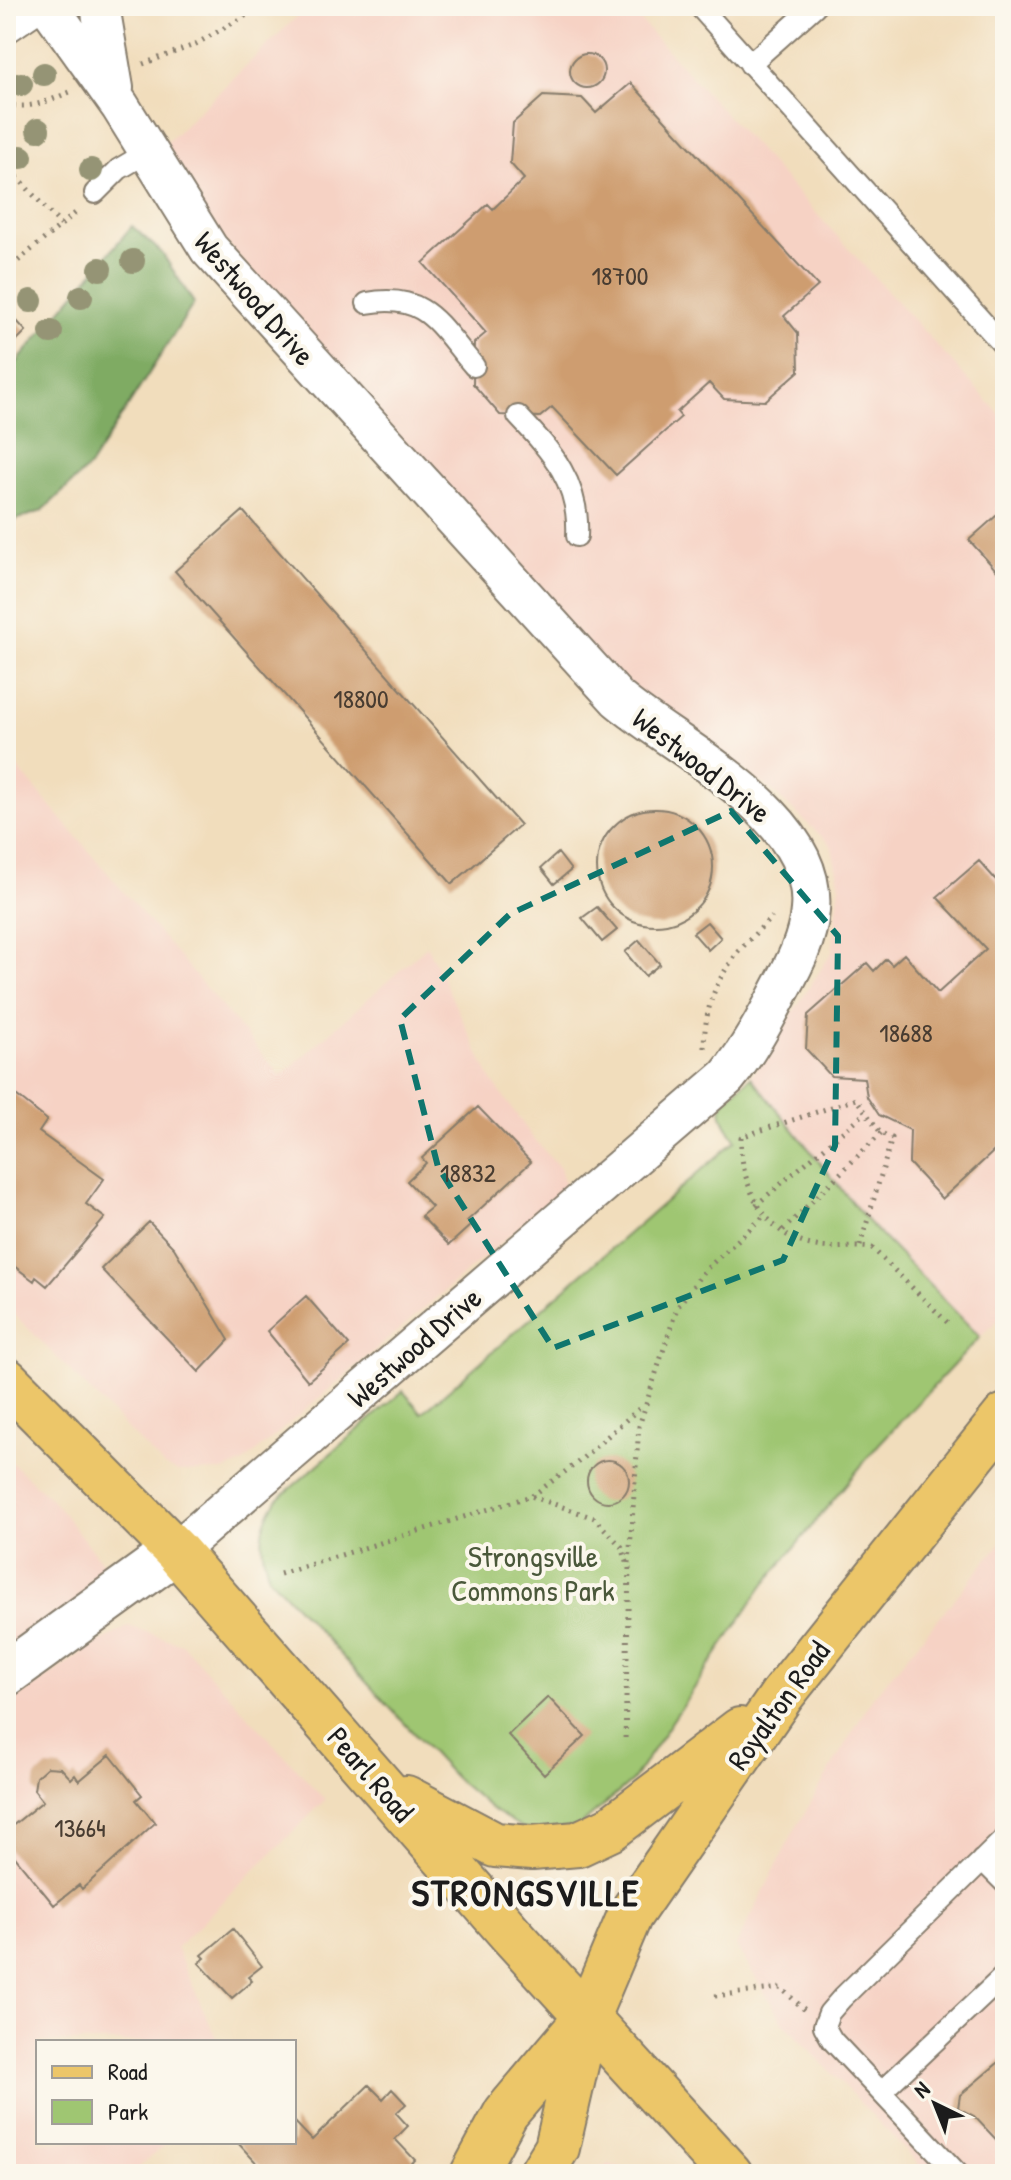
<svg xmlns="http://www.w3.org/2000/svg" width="1011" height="2180" font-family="'Patrick Hand',sans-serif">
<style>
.built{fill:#f6d2c4}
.green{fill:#9fc672;stroke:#5e7147;stroke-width:2}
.forest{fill:#7fab64;stroke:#4e6440;stroke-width:2}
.building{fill:#ce9d70}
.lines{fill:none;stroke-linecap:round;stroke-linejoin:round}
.service-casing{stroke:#867c6c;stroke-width:24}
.minor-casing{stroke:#867c6c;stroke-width:42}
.tertiary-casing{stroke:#867c6c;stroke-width:48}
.primary-casing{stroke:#867c6c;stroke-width:48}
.path{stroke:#867c6c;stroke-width:5;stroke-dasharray:2 6;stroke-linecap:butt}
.service{stroke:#fff;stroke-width:20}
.minor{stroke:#fff;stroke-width:38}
.tertiary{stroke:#fff;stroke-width:44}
.primary{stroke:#ecc669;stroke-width:44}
.tree{fill:#959474}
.marked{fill:none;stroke:#0f766e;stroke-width:6;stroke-dasharray:16 10;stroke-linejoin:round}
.labels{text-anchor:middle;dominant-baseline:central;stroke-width:8;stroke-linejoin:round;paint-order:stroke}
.number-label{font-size:26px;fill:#483c31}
.street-label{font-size:30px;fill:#1c1c1c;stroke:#fbf7ec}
.park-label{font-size:30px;fill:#4a583a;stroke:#fbf7ec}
.district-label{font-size:38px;font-weight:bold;letter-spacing:2px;fill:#1c1c1c;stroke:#fbf7ec}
</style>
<rect width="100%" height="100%" fill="#fbf7ec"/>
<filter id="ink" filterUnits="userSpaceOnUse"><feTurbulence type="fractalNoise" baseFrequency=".0125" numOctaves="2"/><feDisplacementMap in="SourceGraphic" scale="16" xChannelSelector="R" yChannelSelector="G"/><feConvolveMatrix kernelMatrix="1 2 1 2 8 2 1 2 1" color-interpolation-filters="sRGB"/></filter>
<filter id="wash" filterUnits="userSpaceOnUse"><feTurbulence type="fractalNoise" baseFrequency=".006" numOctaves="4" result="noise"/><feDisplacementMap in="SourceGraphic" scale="32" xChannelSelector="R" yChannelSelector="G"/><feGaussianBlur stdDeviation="1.8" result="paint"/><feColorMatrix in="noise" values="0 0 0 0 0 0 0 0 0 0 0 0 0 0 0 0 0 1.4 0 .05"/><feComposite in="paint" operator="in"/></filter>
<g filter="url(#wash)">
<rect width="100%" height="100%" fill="#f1ddbc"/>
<path class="built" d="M308,6H627L1005,420V1314L980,1337L867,1221L751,1077L832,952L840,885L831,845L769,788L612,678L212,226L164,145Z
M6,754L281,1076L427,946L491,1079L533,1138L560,1168L566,1187L243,1463L223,1471L178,1472L164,1466L6,1306Z
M6,1457L54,1502L105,1566L99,1587L6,1659Z
M1005,1538V2174H928L783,2022L736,1946L794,1831L873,1697Z
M129,1626L182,1644L325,1800L176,1948L218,2042H38V2142H168L131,2174H6V1706L91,1647Z
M609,2164L645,2174H589Z"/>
<path class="green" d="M751,1077L867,1221L980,1337L879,1444L762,1587L632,1781L578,1827L528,1831L494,1811L455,1778L269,1577C259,1547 259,1526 277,1500L403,1391L422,1413L736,1140C710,1104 721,1105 751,1077Z"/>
<path class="forest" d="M132,226L162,253L194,303L89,467L42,511L6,523V375Z"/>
<g id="blocks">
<path class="building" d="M570 71a17 17 0 1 1 34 0a17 17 0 1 1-34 0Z
M631,83L818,286L784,316L798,333L799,371L765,401L724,399L709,383L677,412L681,417L616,475L552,407L540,417L500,415L473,384L474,343L486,333L423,263L488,204L493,209L524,179L510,163L513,123L543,96L582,98L596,113Z
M6,309L26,331L12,345L6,340Z
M1005,508V580L969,540Z
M243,511L520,825L452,884L175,571Z
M597 867a58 58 0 1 1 116 0a58 58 0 1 1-116 0Z
M558,853L571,870L554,884L541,868Z
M979,861L1005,890V1141L942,1199L909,1163L910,1130L879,1115L867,1097L864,1078L831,1076L806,1049L808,1015L867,963L874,971L886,959L892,965L904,954L938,993L986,949L937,897Z
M597,907L617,930L602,942L582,918Z
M707,922L721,938L708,950L693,933Z
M639,940L660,964L645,976L625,952Z
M6,1087L47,1120L39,1132L104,1179L86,1204L105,1218L47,1286L36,1277L34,1281L6,1260Z
M478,1107L531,1162L467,1221L471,1225L449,1245L421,1216L432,1207L407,1181L426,1163L422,1158Z
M149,1222L174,1248L229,1340L199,1372L101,1269Z
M306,1296L349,1345L308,1381L267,1331Z
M587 1481a21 21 0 1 1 42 0a21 21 0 1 1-42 0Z
M548,1697L585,1736L544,1774L508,1735Z
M110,1755L142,1795L136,1800L155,1823L82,1889L79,1885L54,1905L6,1846V1831L43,1801L34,1790L36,1777L47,1767L61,1768L71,1779L75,1775L79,1781Z
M233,1929L262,1966L248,1977L252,1981L232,1998L199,1963L205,1958L202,1955Z
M1005,2057V2149L974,2116L958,2108L960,2095Z
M369,2085L383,2099L392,2089L406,2104L396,2113L408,2126L395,2139L415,2160L402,2174H259L263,2170L237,2142H294V2121L312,2140Z"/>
</g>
</g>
<g filter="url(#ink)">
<use href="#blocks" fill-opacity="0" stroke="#867c6c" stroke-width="2"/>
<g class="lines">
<g class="service-casing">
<path id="service" d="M699,6L1005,347
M750,64L815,6
M95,193L119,169L148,152
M367,303C427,292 439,326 474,366
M518,416C552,452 580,483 577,536
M982,1860L1005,1883
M881,2092L1005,1975
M958,2174L832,2040L824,2026L829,2013L842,1998L1005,1838"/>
</g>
<g class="minor-casing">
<path id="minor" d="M100,6L114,88
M50,8L120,106L209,249L618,699C680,751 819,816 810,910C808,939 794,965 781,989C765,1020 749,1050 727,1077L176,1551
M6,23L31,6"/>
</g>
<g class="tertiary-casing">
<path id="tertiary" d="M6,1674L176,1551"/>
</g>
<g class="primary-casing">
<path id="primary" d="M6,1380L176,1551L510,1933L730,2174
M406,1798L495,1845L532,1848L578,1844L610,1829L740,1730
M473,2174L506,2113L583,2022
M541,2174L557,2148L587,2017L630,1915L782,1695L1005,1416"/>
</g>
<path class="path" d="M143,64L194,45L263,6
M6,104C30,110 48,101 70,92
M6,165L61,225
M6,271L79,210
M704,1048C705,987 730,957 772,917
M756,1205L865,1113
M783,1230L881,1133
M860,1246L892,1138L881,1133L856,1099L741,1137C739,1183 765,1238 816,1246C834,1250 853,1245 872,1248L950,1325
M532,1496L577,1463L642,1406
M629,1563L639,1426L677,1308L703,1272L765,1215
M280,1574L531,1496L594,1518L622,1547L629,1568L625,1742
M715,1996L781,1988L805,2010"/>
<use href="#service" class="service"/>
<use href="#minor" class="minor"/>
<use href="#tertiary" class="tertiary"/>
<use href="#primary" class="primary"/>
</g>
<g class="tree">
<circle cx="44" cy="74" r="12"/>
<circle cx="21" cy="84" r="12"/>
<circle cx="38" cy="130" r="12"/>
<circle cx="21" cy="157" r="12"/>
<circle cx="91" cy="170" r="12"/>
<circle cx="133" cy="261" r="12"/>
<circle cx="100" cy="269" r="12"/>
<circle cx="81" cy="297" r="12"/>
<circle cx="31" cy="301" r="12"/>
<circle cx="51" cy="332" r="12"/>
</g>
</g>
<path class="marked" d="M731,811L838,936L835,1146L783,1260L553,1348L438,1167L400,1019L510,914Z"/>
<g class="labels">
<g class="number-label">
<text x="620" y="275">18700</text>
<text x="361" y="698">18800</text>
<text x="906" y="1032">18688</text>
<text x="468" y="1172">18832</text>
<text x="80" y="1827">13664</text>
</g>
<g class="street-label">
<text transform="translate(255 298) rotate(49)">Westwood Drive</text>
<text transform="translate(702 765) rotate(38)">Westwood Drive</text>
<text transform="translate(414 1347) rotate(-41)">Westwood Drive</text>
<text transform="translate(778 1705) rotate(-54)">Royalton Road</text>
<text transform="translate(371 1774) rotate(49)">Pearl Road</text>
</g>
<g class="park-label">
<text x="533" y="1556">Strongsville<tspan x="533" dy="34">Commons Park</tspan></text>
</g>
<g class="district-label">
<text x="526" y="1892">STRONGSVILLE</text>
</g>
</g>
<rect width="1011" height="2180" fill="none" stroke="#fbf7ec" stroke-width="32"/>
<rect x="36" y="2040" width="260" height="104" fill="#fbf7ec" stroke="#a29f99" stroke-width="2"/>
<rect x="52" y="2066" width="40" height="12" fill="#ecc669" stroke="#a29f99" stroke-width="2"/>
<text x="108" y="2080" font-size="24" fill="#1c1c1c">Road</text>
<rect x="52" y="2100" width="40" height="24" fill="#9fc672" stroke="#a29f99" stroke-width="2"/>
<text x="108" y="2120" font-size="24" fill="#1c1c1c">Park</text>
<g transform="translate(935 2104) rotate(317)" stroke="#fbf7ec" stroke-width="6" paint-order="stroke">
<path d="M0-6L14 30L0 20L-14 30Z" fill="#1c1c1c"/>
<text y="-12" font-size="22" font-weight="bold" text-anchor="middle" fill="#1c1c1c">N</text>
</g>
</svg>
